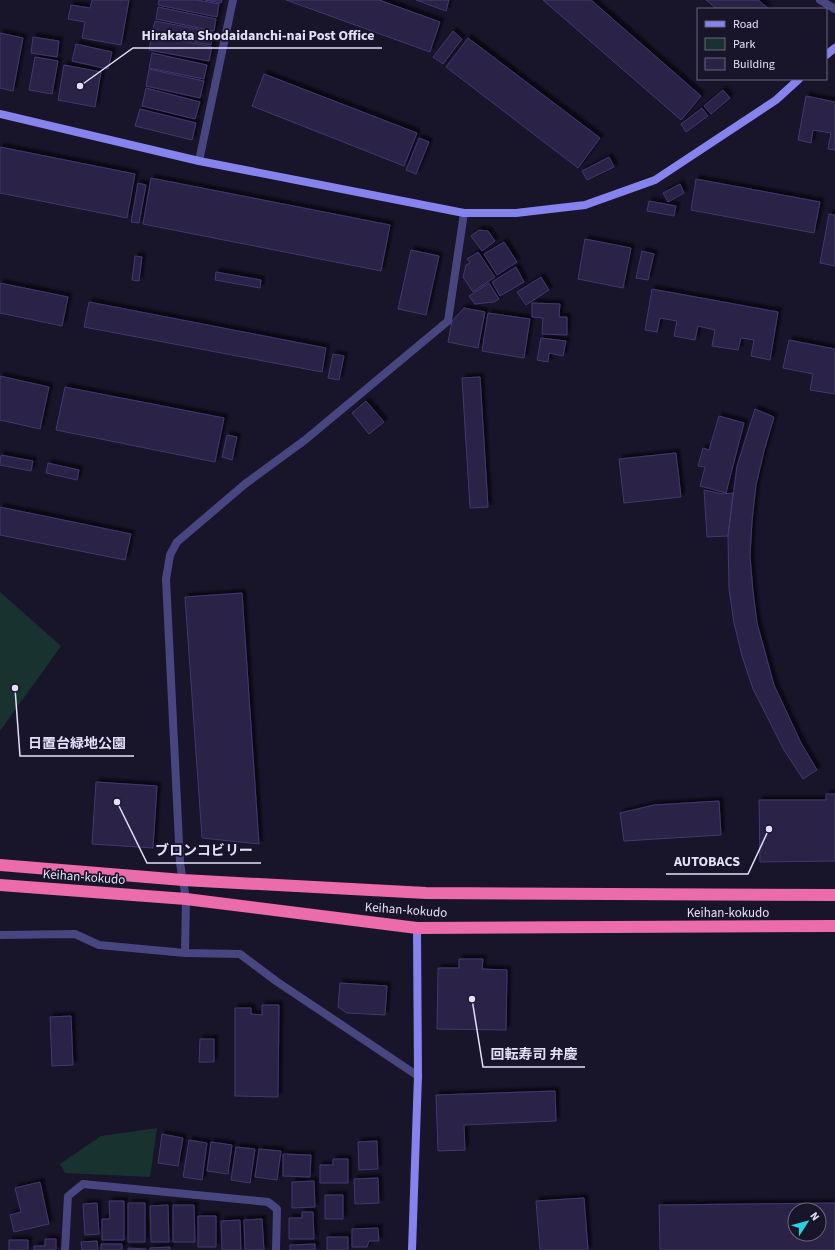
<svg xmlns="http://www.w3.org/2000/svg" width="835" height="1250" font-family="'Source Sans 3','Noto Sans JP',sans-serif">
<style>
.green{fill:#183230}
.building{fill:#2a2347;stroke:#423870;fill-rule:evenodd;filter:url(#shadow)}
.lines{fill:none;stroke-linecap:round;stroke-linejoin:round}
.street{stroke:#474681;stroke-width:8}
.secondary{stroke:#8584ee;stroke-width:8}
.highway{stroke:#eb6bab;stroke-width:12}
.labels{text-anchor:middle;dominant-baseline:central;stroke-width:3.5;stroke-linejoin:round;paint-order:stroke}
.street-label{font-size:13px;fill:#e3e0fb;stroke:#181429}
.leader{fill:none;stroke:#e3e0fb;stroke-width:1.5}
.callout-dot{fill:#e3e0fb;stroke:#181429;stroke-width:1.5}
.callout-label{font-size:14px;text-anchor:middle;font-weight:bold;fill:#e3e0fb;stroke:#181429;stroke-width:3.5;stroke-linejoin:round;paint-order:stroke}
</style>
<defs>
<filter id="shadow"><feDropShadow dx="3.5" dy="-3.5" stdDeviation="1" flood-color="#0009"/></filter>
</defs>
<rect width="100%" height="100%" fill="#181429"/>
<path class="green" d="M0,592L61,646L0,731Z
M157,1128L150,1177L65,1173L60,1164L101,1136Z"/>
<path class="building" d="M92,0H129L121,45L82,38L85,22L68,19L71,5L90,8Z
M159,0H197L219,4L217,17L158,5Z
M205,0H222L221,3Z
M286,0H379L440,22L430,52Z
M416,0H449L446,11Z
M543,0H591L701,96L681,120Z
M706,0H758L769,9H717Z
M158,7L216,19L214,31L156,19Z
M155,21L213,32L211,45L152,34Z
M453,31L462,39L443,64L433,57Z
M0,33L23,38L13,91L0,88Z
M152,35L212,47L209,61L149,50Z
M33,37L59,41L57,57L31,53Z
M468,38L600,138L578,168L446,67Z
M76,44L112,52L108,69L72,61Z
M152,53L207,65L204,79L149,68Z
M35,57L58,61L52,94L29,90Z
M64,65L101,72L95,107L58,100Z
M149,69L204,81L200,98L146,86Z
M264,74L417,133L404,166L252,106Z
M146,88L200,102L195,119L142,106Z
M723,90L730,98L711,114L704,106Z
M806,96L835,102V150L828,149L831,133L813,130L811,143L798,140Z
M702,108L708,116L686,132L681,124Z
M140,109L196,123L192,140L135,126Z
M419,138L429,142L416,174L406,170Z
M0,147L135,174L127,218L0,193Z
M609,157L614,167L587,180L582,171Z
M151,178L390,225L381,271L143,224Z
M696,179L820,202L814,233L691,210Z
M138,183L146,185L139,223L131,222Z
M680,184L684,193L668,202L663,193Z
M649,201L676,206L674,216L647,211Z
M829,214L835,215V266L820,263Z
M479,230L488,231L495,241L482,251L471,236Z
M585,239L631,248L623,288L578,279Z
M504,242L517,262L497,275L484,254Z
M411,250L439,256L426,315L398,309Z
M642,251L654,254L648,280L636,278Z
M478,252L495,277L473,292L463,277L466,265L470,263L467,259Z
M135,256L142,257L139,281L132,280Z
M516,267L524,282L500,296L492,282Z
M216,272L261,280L260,288L215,280Z
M541,277L549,290L526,305L517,292Z
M0,283L68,297L62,326L0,313Z
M489,283L499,299L494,302L475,304L469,296Z
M652,289L778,312L770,360L751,356L754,340L741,338L738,350L712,346L715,330L698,326L695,340L674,336L677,321L660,318L657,332L645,330Z
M89,302L326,348L322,372L84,327Z
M532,303L560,304L559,317H567V335L542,334L543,318L532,317Z
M464,308L485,312L478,348L448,342L452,321Z
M488,313L530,319L524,358L482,351Z
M541,338L566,341L563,356L549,353L548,362L537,360Z
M789,340L835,349V394L810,390L813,374L783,368Z
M333,354L344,356L339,380L328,378Z
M0,376L49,387L40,429L0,420Z
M480,377L488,507L470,508L462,378Z
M65,387L224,418L215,462L56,430Z
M366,401L384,422L369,434L352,413Z
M755,409L774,417L764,451L756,485L752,521L750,556L753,592L757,623L774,685L801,743L817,770L803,779L784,750L753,689L742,656L734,623L729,589L728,536L737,466Z
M719,416L744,423L726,493L700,486L705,467L698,466L703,448L709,450Z
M227,435L237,437L232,460L222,457Z
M676,453L681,497L624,503L619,459Z
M1,455L33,461L31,471L0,465Z
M48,463L79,470L77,480L46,473Z
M704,490L723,494L733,493L728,536L707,537Z
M0,507L131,534L125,560L0,535Z
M242,593L259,844L202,838L185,597Z
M96,782L157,786L153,848L92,844Z
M826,794H835V861L760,862L759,800H826Z
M719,801L721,835L624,841L620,813L654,805Z
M459,959H483L482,969L507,970L506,1030L437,1029L438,968H459Z
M340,983L387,986L385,1015L347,1013L338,1007Z
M262,1005H279L278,1097L235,1096V1008H251V1014L262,1015Z
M71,1016L73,1065L52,1066L50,1017Z
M200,1039H214V1062H199Z
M555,1091L556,1121L464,1125L465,1150L438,1151L436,1095Z
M162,1134L183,1138L178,1166L158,1163Z
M189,1140L207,1143L202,1180L183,1177Z
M377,1141L378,1169L359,1170L358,1142Z
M211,1142L232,1145L228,1174L207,1171Z
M236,1147L255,1149L250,1183L231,1180Z
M259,1149L281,1151L277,1180L255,1177Z
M283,1154L311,1155L310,1177L283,1176Z
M333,1159H348V1183H320V1165H333Z
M378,1178L379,1203L355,1204L354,1179Z
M314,1181L315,1207L292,1208V1182Z
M40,1182L49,1224L14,1232L10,1215L21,1212L15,1188Z
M325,1195H343V1219H325Z
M584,1198L588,1250H540L536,1201Z
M109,1201H124V1240H102V1219H110Z
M97,1203L99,1234L85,1235L83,1204Z
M128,1203H145V1242H128Z
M835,1203V1250H660L659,1205ZM795,1210H819V1234H795Z
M168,1205L169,1242H151L150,1206Z
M173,1205H194L195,1242H173Z
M302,1212H313L314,1239H289V1218H302Z
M198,1216H216V1247H198Z
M262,1219L264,1250H245L244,1220Z
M240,1220L241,1250H222L221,1221Z
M378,1228L379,1241H369L367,1247H352V1229Z
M327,1237H348V1250H327Z
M45,1239H56V1250H34V1246H45Z
M9,1240H28V1250H9Z
M97,1241L98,1250H82L81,1242Z
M101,1244H122V1250H101Z
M315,1244V1250H290V1245Z
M170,1247V1250H150V1248Z
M128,1248L146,1249V1250H128Z"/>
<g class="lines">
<path class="street" d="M820,0L835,9
M199,161L233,0
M0,935L75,934L99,945L185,953L240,954L276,981L418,1076
M185,953L186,899L180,863L166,579L170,555L177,542L245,484L305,440L448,321L464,213
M65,1250L68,1196L83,1184L268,1202L277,1209L276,1250"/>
<path class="secondary" d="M826,55L835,48
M0,114L199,161L464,213H516L585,205L655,180L776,100L799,79
M412,1250L418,1076L417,928"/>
<path class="highway" d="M0,865L183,880L426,893L835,895
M0,885L186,899L417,928L835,926"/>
</g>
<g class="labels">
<g class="street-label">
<text transform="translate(84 877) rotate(4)">Keihan-kokudo</text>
<text transform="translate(406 910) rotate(4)">Keihan-kokudo</text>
<text x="728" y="913">Keihan-kokudo</text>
</g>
</g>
<path class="leader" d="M80 86L133 48H382M15 688L20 756H134M117 802L147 863H261M769 829L748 874H666M472 999L483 1067H585"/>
<g class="callout-dot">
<circle cx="80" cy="86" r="4"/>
<circle cx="15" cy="688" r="4"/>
<circle cx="117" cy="802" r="4"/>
<circle cx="769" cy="829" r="4"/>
<circle cx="472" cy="999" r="4"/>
</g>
<g class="callout-label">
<text x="258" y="40">Hirakata Shodaidanchi-nai Post Office</text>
<text x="77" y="748">日置台緑地公園</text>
<text x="204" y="855">ブロンコビリー</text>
<text x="707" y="866">AUTOBACS</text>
<text x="534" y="1059">回転寿司 弁慶</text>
</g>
<rect x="697" y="8" width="130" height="72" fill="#181429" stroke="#69667d"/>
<rect x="705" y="21" width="20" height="6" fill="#8584ee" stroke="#69667d"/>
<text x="733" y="28" font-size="12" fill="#e3e0fb">Road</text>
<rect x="705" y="38" width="20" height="12" fill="#183230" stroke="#69667d"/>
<text x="733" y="48" font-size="12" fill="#e3e0fb">Park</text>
<rect x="705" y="58" width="20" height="12" fill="#2a2347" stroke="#69667d"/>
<text x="733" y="68" font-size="12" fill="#e3e0fb">Building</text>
<g transform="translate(807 1222) rotate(54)"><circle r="19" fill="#181429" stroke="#69667d"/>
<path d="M0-3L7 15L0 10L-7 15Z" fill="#26d2e1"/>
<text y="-6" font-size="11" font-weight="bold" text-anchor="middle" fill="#e3e0fb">N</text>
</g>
</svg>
